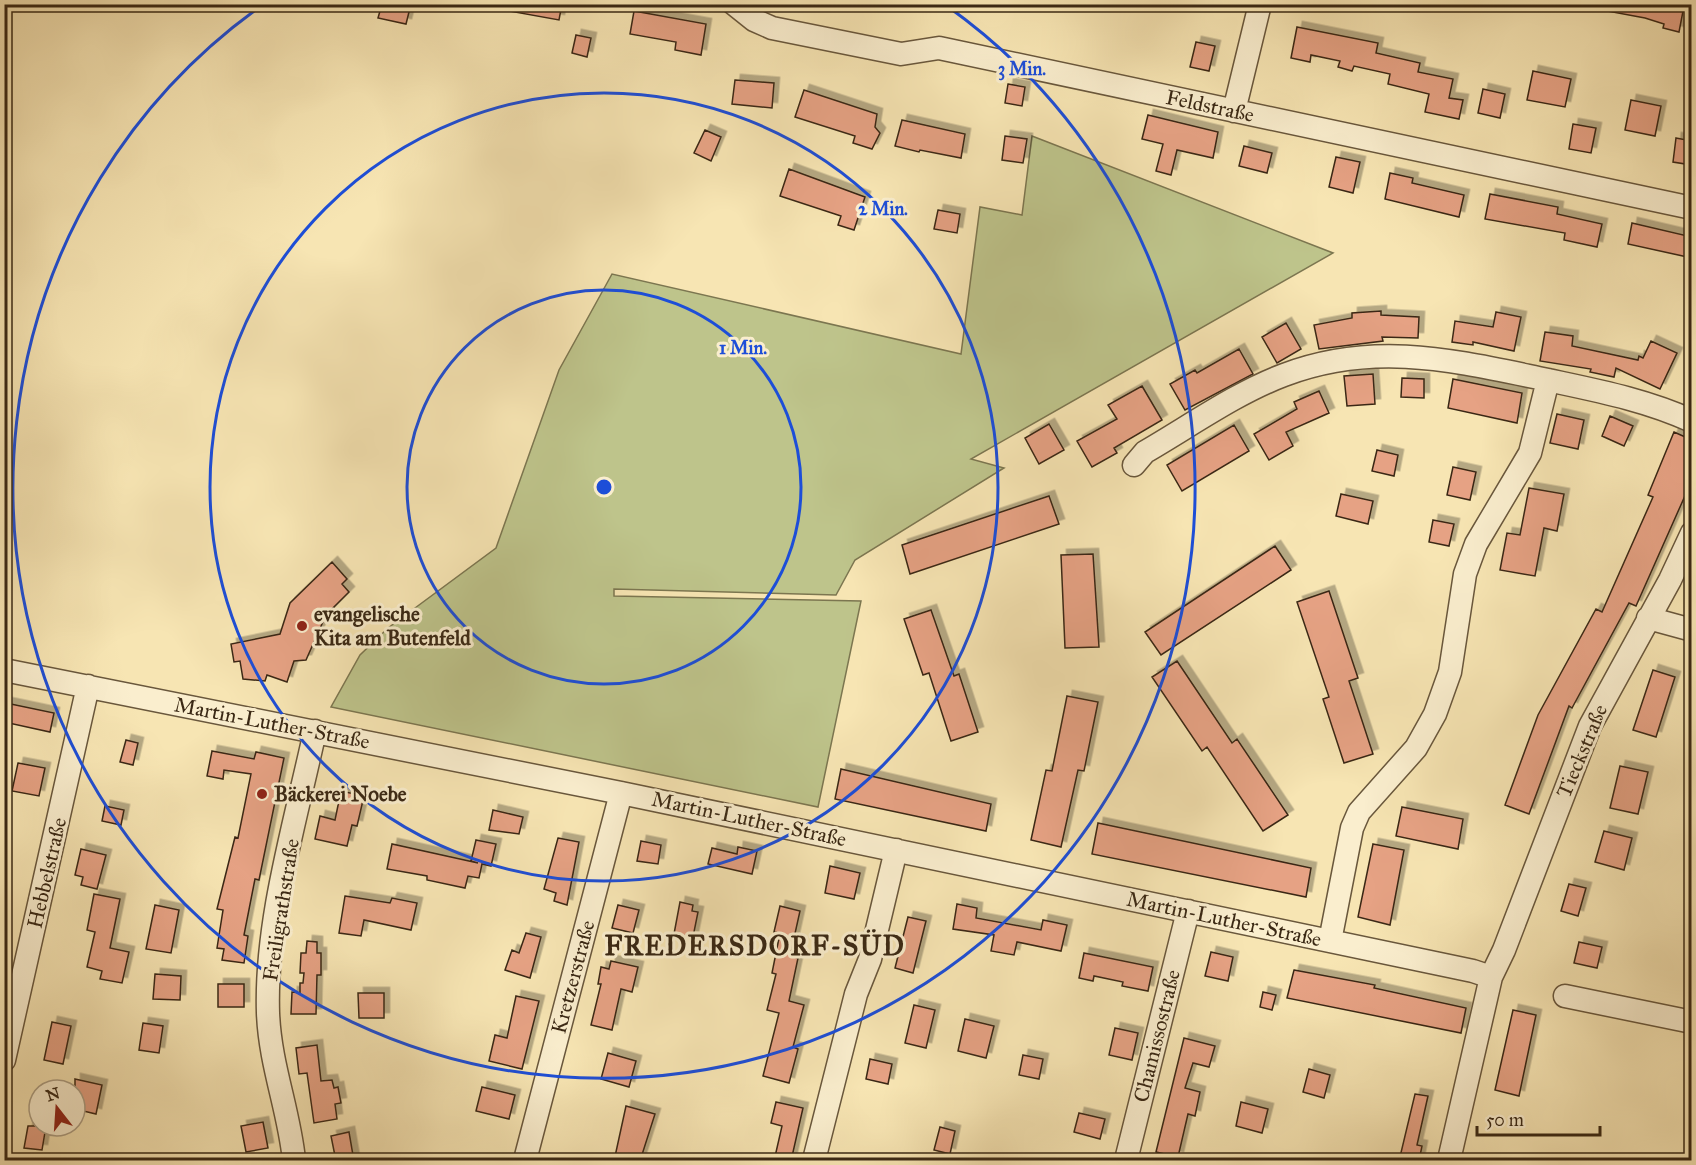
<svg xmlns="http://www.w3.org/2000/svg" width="1696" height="1165" font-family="'IM FELL Great Primer',serif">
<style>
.green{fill:#bec48b;stroke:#7c7650;stroke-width:1.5}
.building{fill:#e6a284;stroke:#3a2814;stroke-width:1.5;filter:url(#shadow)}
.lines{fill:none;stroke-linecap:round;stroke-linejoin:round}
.minor-casing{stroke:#69573c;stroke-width:25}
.minor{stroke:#faeece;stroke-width:22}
.ring{fill:none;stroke:#1d4ed8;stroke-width:3}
.poi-dot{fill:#8f2418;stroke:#faeece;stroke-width:2}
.labels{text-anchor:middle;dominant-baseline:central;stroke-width:6;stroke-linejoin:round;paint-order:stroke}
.street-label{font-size:21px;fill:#3a2814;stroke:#faeece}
.poi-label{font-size:21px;font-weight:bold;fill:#3a2814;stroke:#faeece;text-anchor:start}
.district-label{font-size:27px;font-weight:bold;letter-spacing:1.5px;fill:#3a2814;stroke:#faeece}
.centre{fill:#1d4ed8;stroke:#faeece;stroke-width:3}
.ring-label{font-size:18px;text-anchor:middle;font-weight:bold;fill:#1d4ed8;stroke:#faeece;stroke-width:6;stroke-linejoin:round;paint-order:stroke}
</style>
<defs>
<filter id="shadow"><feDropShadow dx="5.5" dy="-5.5" stdDeviation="0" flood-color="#0004"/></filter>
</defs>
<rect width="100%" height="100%" fill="#f7e5b3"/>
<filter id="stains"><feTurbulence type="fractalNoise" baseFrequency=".00333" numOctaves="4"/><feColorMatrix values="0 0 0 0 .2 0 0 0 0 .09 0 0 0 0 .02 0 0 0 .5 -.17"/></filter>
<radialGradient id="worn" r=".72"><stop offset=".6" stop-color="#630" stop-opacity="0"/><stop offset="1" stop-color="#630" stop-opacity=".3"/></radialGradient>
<path class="green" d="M1032,136L1333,253L971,459L1004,468L855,560L836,595L614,589V596L861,601L818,807L331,707L360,655L388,628L496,548L559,370L612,274L961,354L980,207L1022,215Z"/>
<path class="building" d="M382,4H411L406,24L378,18Z
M510,4H562L559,20L509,11Z
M1608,4H1680L1684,6L1679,32L1663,28L1664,24L1645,18L1607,11Z
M634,11L706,24L701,55L675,50L676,42L630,34Z
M1297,27L1378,43L1376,53L1420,63L1418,72L1453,79L1449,98L1463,100L1459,119L1425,112L1429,94L1388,84L1390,74L1354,66L1352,71L1338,67L1340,61L1311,55L1310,62L1291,58Z
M576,35L591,38L587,57L572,53Z
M1196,42L1215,46L1209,71L1190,67Z
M1533,71L1571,79L1565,107L1527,100Z
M735,80L774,83L772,108L732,104Z
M1008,84L1025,87L1022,106L1005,103Z
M1483,89L1505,94L1500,118L1478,113Z
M804,90L877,114L875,127L880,133L872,149L853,143L855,136L795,117Z
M1631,100L1661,106L1655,136L1625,130Z
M1148,115L1218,132L1213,158L1177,150L1171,175L1156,171L1163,144L1142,139Z
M902,120L965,134L961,158L920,150L919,152L895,146Z
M1573,124L1596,128L1591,153L1569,149Z
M705,130L721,137L711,161L694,153Z
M1005,136L1027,139L1023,163L1002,160Z
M1676,138L1692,141V165L1673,162Z
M1244,146L1272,153L1267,173L1239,166Z
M1336,157L1360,162L1353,193L1329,187Z
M789,169L865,197L854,230L838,225L841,216L780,196Z
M1390,173L1413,178L1412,183L1464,195L1459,217L1385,199Z
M1490,194L1558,207L1557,214L1602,224L1597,247L1564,240L1565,233L1485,219Z
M938,210L960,214L957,233L934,229Z
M1632,223L1692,237V258L1628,244Z
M1381,311V315L1419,317L1418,338L1382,337L1383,341L1319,349L1314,325L1352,318V313Z
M1496,312L1521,317L1514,351L1473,342V345L1452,342L1455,321L1493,327Z
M1286,323L1301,349L1277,363L1262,337Z
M1545,332L1573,336L1572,346L1638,360L1639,356L1643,358L1651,341L1677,353L1660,389L1616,368L1614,377L1590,372L1591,369L1540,361Z
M1239,349L1253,374L1185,410L1170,384L1195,370L1197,373Z
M1373,374L1375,404L1347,406L1344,376Z
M1402,378L1424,379V398L1401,397Z
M1453,379L1522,393L1517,423L1448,408Z
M1142,386L1162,420L1114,448L1117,453L1092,467L1077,441L1117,419L1108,405Z
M1319,391L1329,413L1286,432L1293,446L1269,460L1254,434L1297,409L1294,402Z
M1557,414L1584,420L1578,449L1550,443Z
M1610,416L1633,426L1624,446L1602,436Z
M1049,424L1064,450L1039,464L1025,438Z
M1234,425L1249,451L1182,491L1167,465Z
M1674,432L1692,440V480L1636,606L1629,603L1572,708L1569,706L1529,814L1505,805L1538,715L1596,609L1602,612L1653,497L1648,495Z
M1377,450L1398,455L1394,476L1372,471Z
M1453,467L1476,472L1470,500L1447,495Z
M1529,488L1564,494L1557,531L1544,528L1535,576L1500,570L1507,533L1520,535Z
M1341,494L1373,501L1368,524L1336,516Z
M1049,496L1059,524L910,574L902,545Z
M1433,520L1454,524L1449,546L1429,542Z
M1275,546L1291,570L1161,655L1145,632Z
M1093,554L1099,647L1065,648L1061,555Z
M332,562L347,579L342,584L349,592L326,615L306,660L294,661L287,682L267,675L265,681L243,679L240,661L234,662L231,644L280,634L290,603Z
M1329,591L1358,678L1349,681L1373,754L1344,763L1323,699L1329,697L1297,602Z
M931,610L954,676L959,674L978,732L951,741L929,673L923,675L904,619Z
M1177,661L1232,743L1237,739L1288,815L1263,831L1207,747L1202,751L1152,677Z
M1653,670L1675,677L1656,737L1633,730Z
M1067,696L1098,702L1084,771L1078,770L1061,847L1031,840L1046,770L1052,771Z
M6,703L54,713L50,732L4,722Z
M126,740L138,743L133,765L120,762Z
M212,751L254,759L256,752L284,758L259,880L255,879L244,935L248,936L244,963L222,960L224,949L217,948L223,910L217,909L235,837L238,838L251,774L224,770L223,779L207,776Z
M18,763L45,768L39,796L12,791Z
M1620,766L1648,772L1638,814L1610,808Z
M841,769L991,804L986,831L835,799Z
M341,791L364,796L357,826L352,825L347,846L315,839L320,816L335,820Z
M105,806L124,810L121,825L102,821Z
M1402,807L1463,819L1458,849L1396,836Z
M493,810L523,817L519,834L489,830Z
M1098,823L1311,868L1306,897L1092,854Z
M1604,831L1632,838L1624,870L1595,862Z
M558,838L579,842L567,905L554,901L556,893L544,889Z
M476,840L496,844L491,866L482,864L479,878L468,876L465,888L427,880V876L387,869L392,844L478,863L471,861Z
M641,841L661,845L658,864L637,861Z
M1373,844L1404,850L1390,925L1358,917Z
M738,847L757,851L752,874L708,864L712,848L737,854Z
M81,849L106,855L97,889L81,885L83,877L75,875Z
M830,866L860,873L854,899L825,893Z
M1569,884L1586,888L1578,916L1561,911Z
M94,894L120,899L110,948L129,952L122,983L100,979L102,971L87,967L95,932L87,930Z
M345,896L390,903L392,898L417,903L411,930L364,920L361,936L339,933Z
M680,902L693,905L692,911L698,912L693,937L674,934Z
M957,904L977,908L976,918L1041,930L1043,920L1067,925L1061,951L1017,942L1014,955L991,951L994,935L953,929Z
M155,905L179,910L171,953L146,949Z
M618,905L639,910L633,933L612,928Z
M780,906L800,911L790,956L798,958L789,1001L804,1005L793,1047L798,1049L789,1083L763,1076L779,1013L767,1010L776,974L772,973L780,933L774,932Z
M908,917L926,921L913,973L895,968Z
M526,933L541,937L530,978L505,970L512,950L519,953Z
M307,941L317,942V953H321V975H317L316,1014H291L292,992L300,993V983H303L304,973H300L301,953H306Z
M1579,942L1602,947L1597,968L1574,963Z
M1211,952L1233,957L1228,981L1205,976Z
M1084,953L1153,967L1148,991L1122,986L1123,982L1094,976L1093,981L1079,978Z
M611,961L638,967L632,992L621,989L612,1030L591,1025L601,984H598L601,967L609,969Z
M1294,970L1375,985L1374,988L1466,1008L1461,1033L1287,998Z
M155,974L181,976L180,1000L153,999Z
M218,984H244V1007H218Z
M1263,992L1276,995L1272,1010L1260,1007Z
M358,993H384V1018H359Z
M516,996L539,1001L522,1069L489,1061L495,1035L507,1038Z
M914,1005L935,1010L926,1048L905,1043Z
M1513,1010L1536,1015L1519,1096L1495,1090Z
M965,1019L994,1026L986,1058L958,1051Z
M52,1022L71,1026L63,1064L44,1060Z
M143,1023L163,1026L159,1053L139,1050Z
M1115,1028L1138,1033L1132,1060L1109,1055Z
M1184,1038L1215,1046L1209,1067L1193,1063L1185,1088L1200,1092L1195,1116L1188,1114L1178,1157L1156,1152Z
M317,1045L321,1081L332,1080L334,1088L338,1087L341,1103L335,1104L337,1119L314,1123L307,1073L299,1074L296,1048Z
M608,1053L636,1061L629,1087L601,1079Z
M1023,1055L1043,1059L1039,1079L1019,1075Z
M870,1059L892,1064L888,1084L866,1079Z
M1309,1069L1330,1075L1324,1098L1303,1092Z
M75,1079L102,1085L96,1114L75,1109Z
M482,1087L515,1095L509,1119L476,1111Z
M1415,1094L1428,1096L1417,1145L1422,1146L1419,1161H1399Z
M776,1102L803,1108L791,1161H774L782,1126L771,1123Z
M1241,1102L1268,1109L1262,1133L1236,1126Z
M626,1106L655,1114L640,1161H614Z
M1079,1113L1105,1119L1100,1139L1074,1132Z
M263,1122L268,1148L246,1152L241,1126Z
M28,1126H46L42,1150L24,1148Z
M940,1127L955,1131L950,1154L934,1150Z
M349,1132L354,1161H336L331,1136Z"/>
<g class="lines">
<g class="minor-casing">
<path id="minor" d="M734,4L754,20L772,28L901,54L939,48L1692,208
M1234,111L1260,4
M1134,465L1145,452C1190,426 1236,393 1284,375C1371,342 1447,359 1534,377C1588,389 1642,398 1692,421
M1648,618L1692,630
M4,670L621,793L1473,971L1491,977
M1330,941L1352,828L1359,812L1416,748L1435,714L1450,672L1465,574L1476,544L1530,453L1548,380
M1565,996L1692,1022
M4,1060L88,686
M294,1160C289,1110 270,1065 268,1013C265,921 296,820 315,731
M525,1160L621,793
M814,1160L856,994L870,959L896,850
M1126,1160L1188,911
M1449,1160L1491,977L1504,950L1590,726L1670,580L1692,533"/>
</g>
<use href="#minor" class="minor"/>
</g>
<g class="ring">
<circle cx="604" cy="487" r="197"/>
<circle cx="604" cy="487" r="394"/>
<path d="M947 6A591 591 0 1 1 261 6"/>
</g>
<g class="poi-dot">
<circle cx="302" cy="626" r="6"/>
<circle cx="262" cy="794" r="6"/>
</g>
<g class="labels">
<g class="street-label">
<text transform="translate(1210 106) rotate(12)">Feldstraße</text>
<text transform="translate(272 723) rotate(11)">Martin-Luther-Straße</text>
<text transform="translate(1582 751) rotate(-67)">Tieckstraße</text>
<text transform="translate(749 819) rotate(12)">Martin-Luther-Straße</text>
<text transform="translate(47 873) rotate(-77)">Hebbelstraße</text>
<text transform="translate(281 910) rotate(-81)">Freiligrathstraße</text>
<text transform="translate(1224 919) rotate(12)">Martin-Luther-Straße</text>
<text transform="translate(573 977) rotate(-75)">Kretzerstraße</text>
<text transform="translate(1157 1036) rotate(-76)">Chamissostraße</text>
</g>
<g class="poi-label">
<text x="314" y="614">evangelische<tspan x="314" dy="24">Kita am Butenfeld</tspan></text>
<text x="274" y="794">Bäckerei Noebe</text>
</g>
<g class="district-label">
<text x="755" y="945">FREDERSDORF-SÜD</text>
</g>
</g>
<circle cx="604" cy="487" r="9" class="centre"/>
<g class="ring-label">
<text x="1022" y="75">3 Min.</text>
<text x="883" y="215">2 Min.</text>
<text x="743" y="354">1 Min.</text>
</g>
<rect width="1696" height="1165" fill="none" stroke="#f7e5b3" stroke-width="24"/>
<rect x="6" y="6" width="1684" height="1153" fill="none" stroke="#3a2814" stroke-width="3"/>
<rect x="12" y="12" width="1672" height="1141" fill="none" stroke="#3a2814" stroke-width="1.5"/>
<g transform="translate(57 1108) rotate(343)"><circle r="28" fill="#faeece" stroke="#ad9f84" stroke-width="1.5"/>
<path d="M0-4.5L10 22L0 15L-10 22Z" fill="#8f2418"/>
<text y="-9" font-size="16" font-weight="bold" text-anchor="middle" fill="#3a2814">N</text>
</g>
<path d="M1477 1126v9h123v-9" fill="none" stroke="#3a2814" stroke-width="3"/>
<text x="1486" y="1126" font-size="18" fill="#3a2814" stroke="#faeece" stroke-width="4.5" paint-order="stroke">50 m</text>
<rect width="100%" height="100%" filter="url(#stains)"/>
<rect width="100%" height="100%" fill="url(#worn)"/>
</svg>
